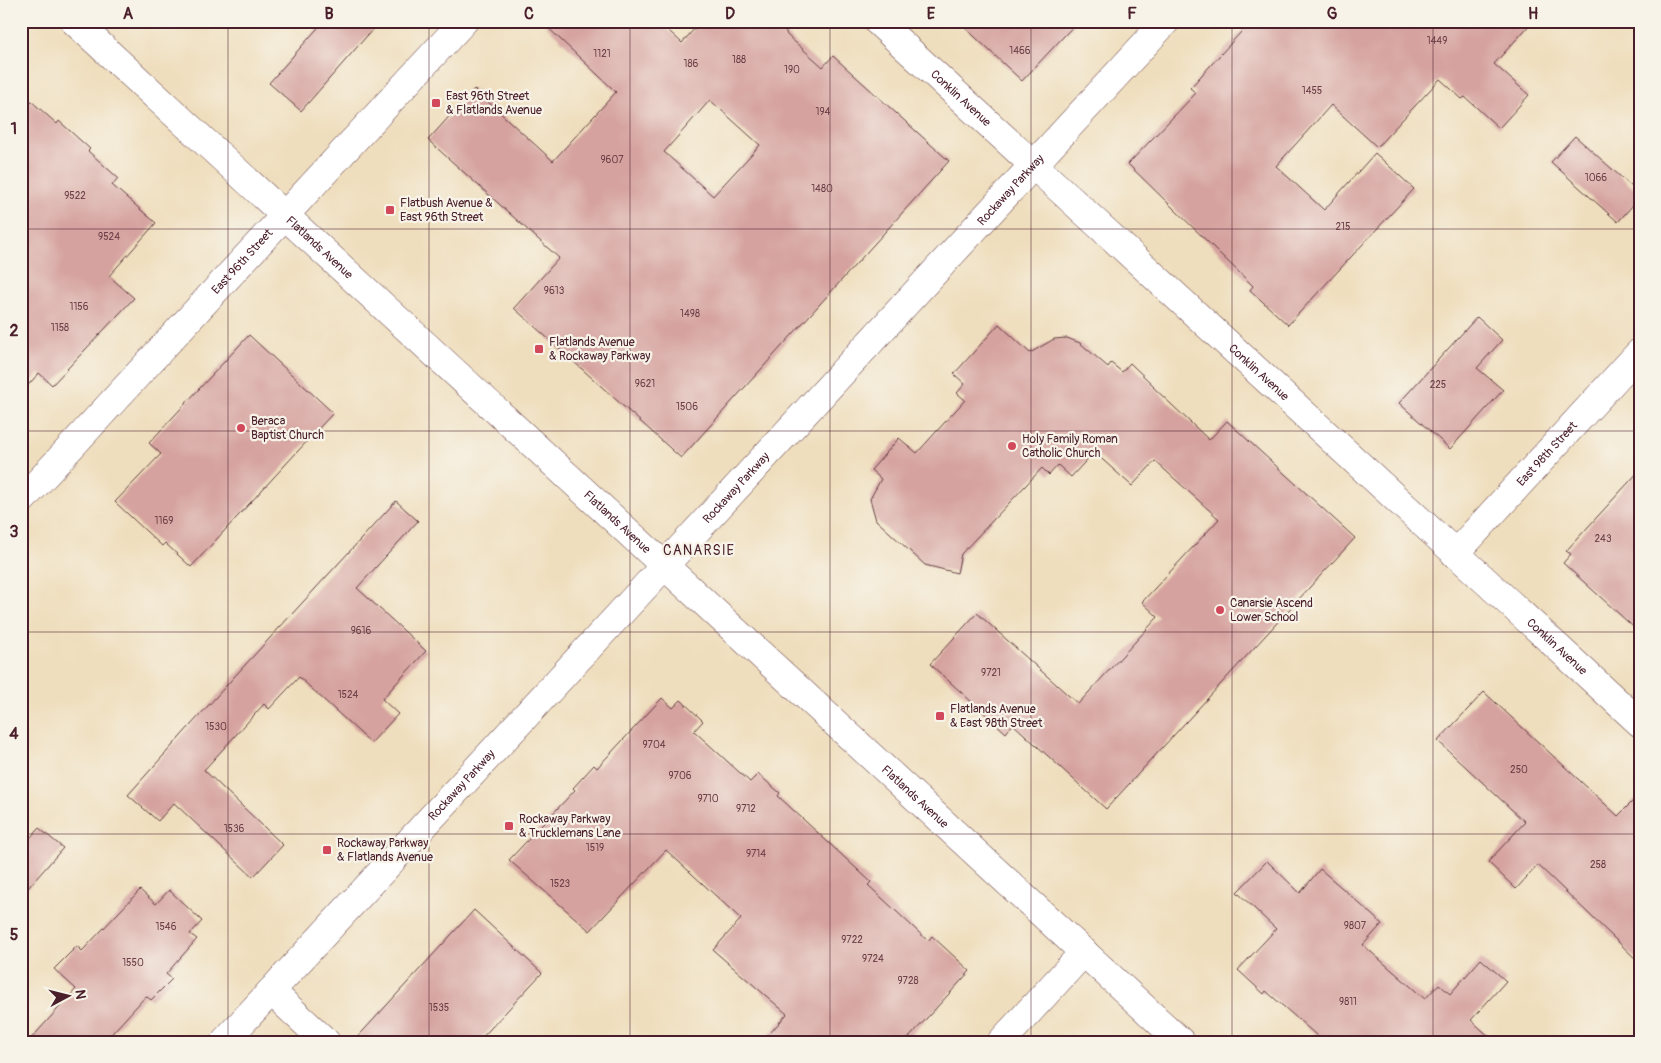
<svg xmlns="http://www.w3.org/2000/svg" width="1661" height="1063" font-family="Pangolin,sans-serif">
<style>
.building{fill:#d5a29f;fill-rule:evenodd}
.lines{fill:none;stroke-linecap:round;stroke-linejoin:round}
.minor-casing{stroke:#633c41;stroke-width:29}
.tertiary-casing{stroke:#633c41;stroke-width:29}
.secondary-casing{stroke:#633c41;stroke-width:29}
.minor{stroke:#fff;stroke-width:28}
.tertiary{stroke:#fff;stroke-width:28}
.secondary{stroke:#fff;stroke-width:28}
.grid{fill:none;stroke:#4a1f2b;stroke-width:1;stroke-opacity:0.55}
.poi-dot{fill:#d1495b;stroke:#f7f3e8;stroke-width:2}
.labels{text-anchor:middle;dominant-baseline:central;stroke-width:4.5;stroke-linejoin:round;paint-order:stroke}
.number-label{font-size:10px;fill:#6d4048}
.poi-label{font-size:12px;fill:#4a1f2b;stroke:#f7f3e8;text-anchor:start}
.street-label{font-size:12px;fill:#4a1f2b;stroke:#f7f3e8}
.neighbourhood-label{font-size:14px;letter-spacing:1px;fill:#4a1f2b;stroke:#f7f3e8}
.neatline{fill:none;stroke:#4a1f2b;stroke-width:2}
.grid-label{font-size:16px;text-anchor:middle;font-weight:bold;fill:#4a1f2b}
</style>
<rect width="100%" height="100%" fill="#f7f3e8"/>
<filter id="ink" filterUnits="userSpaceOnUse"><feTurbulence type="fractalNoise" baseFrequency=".02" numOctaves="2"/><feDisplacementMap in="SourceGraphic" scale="10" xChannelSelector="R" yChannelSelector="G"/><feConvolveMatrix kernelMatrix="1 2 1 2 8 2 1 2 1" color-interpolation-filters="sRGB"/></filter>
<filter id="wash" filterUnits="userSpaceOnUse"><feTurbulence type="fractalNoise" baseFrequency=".0096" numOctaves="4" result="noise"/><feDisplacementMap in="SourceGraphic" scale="20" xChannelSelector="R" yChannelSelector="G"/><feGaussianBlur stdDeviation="1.12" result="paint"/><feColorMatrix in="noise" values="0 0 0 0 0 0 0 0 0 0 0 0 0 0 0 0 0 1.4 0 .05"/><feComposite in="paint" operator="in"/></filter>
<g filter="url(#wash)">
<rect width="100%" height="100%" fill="#efdebd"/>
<g id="blocks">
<path class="building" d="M324,21H380L301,111L269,83Z
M541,21H658L682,43L701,21H782L787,35L823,67L833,56L949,161L681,458L514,308L559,258L428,140L474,89L553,161L616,92ZM710,100L760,145L713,196L664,152Z
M958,21H1078L1022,81Z
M1251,21H1533L1494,64L1529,95L1499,128L1465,97L1462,99L1440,79L1377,147L1331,105L1276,166L1324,210L1375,153L1414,189L1288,325L1250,290L1253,286L1128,164L1196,93L1190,88Z
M21,92L57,124L59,121L90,149L88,151L118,178L112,185L156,223L109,276L134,298L52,385L39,373L21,393Z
M1575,136L1640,194V197L1618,222L1551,162Z
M1477,317L1502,340L1477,368L1503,390L1450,449L1399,403Z
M999,324L1030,353L1054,339L1067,338L1080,343L1108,367L1111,363L1122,372L1130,363L1154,386L1153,387L1209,440L1227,421L1355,538L1106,809L1013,724L1006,733L930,664L977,613L1078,704L1158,617L1142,602L1219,519L1155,461L1132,486L1094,452L1071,477L1058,465L1049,475L1042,468L961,554L957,573L925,565L876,520L870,499L881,479L871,470L899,438L917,453L965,400L957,393L965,384L954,374Z
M249,335L333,413L191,567L165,543L162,546L115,502L161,454L149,443Z
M1640,470V633L1563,563L1571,554L1566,551Z
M396,501L418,521L357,588L426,651L382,699L398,714L371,743L299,677L269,709L264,704L204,770L283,845L253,877L174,803L158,821L128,795L234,677Z
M1484,692L1618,816L1640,794V963L1538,865L1516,889L1488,862L1525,822L1438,741Z
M662,698L673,708L681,700L703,721L694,731L750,782L758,774L780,793L778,796L871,882L868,885L897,912L928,941L932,936L970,971L905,1042H762L787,1014L713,950L741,919L666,850L590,931L509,860L575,790L573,788L594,765L597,768Z
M39,828L63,848L21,896V848Z
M1267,861L1300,893L1320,869L1349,894L1382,924L1363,945L1425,999L1439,984L1450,994L1481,959L1506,981L1471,1020L1495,1042H1324L1266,991L1264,994L1238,970L1276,929L1237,892Z
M140,890L156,904L169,890L202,921L190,934L197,939L166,974L172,979L151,1000L146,996L104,1042H28L76,989L54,969L77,946L82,951Z
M474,910L542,973L478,1042H353Z"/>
</g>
</g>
<g filter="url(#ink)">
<use href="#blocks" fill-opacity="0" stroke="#633c41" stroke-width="1"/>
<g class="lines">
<g class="minor-casing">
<g id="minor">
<path id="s1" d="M877,21L1640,723"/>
<path id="s2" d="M21,501L464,21"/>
<path id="s3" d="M1455,554L1640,352"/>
<path d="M271,991L326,1042"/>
<path d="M1001,1042L1084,952"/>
</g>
</g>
<g class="tertiary-casing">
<g id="tertiary">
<path id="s4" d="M665,565L1166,21"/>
</g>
</g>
<g class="secondary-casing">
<g id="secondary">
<path id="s5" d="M74,21L1181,1042"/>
<path id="s6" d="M224,1042L665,565"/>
</g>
</g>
<use href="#minor" class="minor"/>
<use href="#tertiary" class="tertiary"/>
<use href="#secondary" class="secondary"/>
</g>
</g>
<path class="grid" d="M228,21V1042M429,21V1042M630,21V1042M830,21V1042M1031,21V1042M1232,21V1042M1433,21V1042M21,229H1640M21,431H1640M21,632H1640M21,834H1640"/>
<g class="poi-dot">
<rect x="431" y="98" width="10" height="10" rx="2.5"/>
<rect x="385" y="205" width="10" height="10" rx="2.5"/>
<rect x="534" y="344" width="10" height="10" rx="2.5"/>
<circle cx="241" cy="428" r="5"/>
<circle cx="1012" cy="446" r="5"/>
<circle cx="1220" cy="610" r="5"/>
<rect x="935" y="711" width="10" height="10" rx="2.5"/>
<rect x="504" y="821" width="10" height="10" rx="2.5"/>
<rect x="322" y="845" width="10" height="10" rx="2.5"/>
</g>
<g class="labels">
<g class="number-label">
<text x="1437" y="41">1449</text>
<text x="1020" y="51">1466</text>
<text x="602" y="54">1121</text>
<text x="739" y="60">188</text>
<text x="691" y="64">186</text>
<text x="792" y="70">190</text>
<text x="1312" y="91">1455</text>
<text x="823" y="112">194</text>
<text x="612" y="160">9607</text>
<text x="1596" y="178">1066</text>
<text x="822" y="189">1480</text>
<text x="75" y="196">9522</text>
<text x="1343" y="227">215</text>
<text x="109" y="237">9524</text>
<text x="554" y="291">9613</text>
<text x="79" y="307">1156</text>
<text x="690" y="314">1498</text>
<text x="60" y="328">1158</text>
<text x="645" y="384">9621</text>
<text x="1438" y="385">225</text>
<text x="687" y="407">1506</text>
<text x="164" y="521">1169</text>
<text x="1603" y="539">243</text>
<text x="361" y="631">9616</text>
<text x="991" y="673">9721</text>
<text x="348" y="695">1524</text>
<text x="216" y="727">1530</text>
<text x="654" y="745">9704</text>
<text x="1519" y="770">250</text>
<text x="680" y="776">9706</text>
<text x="708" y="799">9710</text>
<text x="746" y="809">9712</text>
<text x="234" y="829">1536</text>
<text x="595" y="848">1519</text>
<text x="756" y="854">9714</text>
<text x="1598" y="865">258</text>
<text x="560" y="884">1523</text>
<text x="1355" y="926">9807</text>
<text x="166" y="927">1546</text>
<text x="852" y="940">9722</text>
<text x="873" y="959">9724</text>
<text x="133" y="963">1550</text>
<text x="908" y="981">9728</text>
<text x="1348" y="1002">9811</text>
<text x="439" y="1008">1535</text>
</g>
<g class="poi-label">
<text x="446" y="96">East 96th Street<tspan x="446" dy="14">&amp; Flatlands Avenue</tspan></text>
<text x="400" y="203">Flatbush Avenue &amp;<tspan x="400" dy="14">East 96th Street</tspan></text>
<text x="549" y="342">Flatlands Avenue<tspan x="549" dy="14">&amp; Rockaway Parkway</tspan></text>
<text x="251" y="421">Beraca<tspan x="251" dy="14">Baptist Church</tspan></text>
<text x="1022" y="439">Holy Family Roman<tspan x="1022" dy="14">Catholic Church</tspan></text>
<text x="1230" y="603">Canarsie Ascend<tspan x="1230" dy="14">Lower School</tspan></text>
<text x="950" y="709">Flatlands Avenue<tspan x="950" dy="14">&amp; East 98th Street</tspan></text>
<text x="519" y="819">Rockaway Parkway<tspan x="519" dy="14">&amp; Trucklemans Lane</tspan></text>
<text x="337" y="843">Rockaway Parkway<tspan x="337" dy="14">&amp; Flatlands Avenue</tspan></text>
</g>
<g class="street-label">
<text stroke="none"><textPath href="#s1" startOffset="114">Conklin Avenue</textPath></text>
<text stroke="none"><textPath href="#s4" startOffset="510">Rockaway Parkway</textPath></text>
<text stroke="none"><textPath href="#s5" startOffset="334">Flatlands Avenue</textPath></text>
<text stroke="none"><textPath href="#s2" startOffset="326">East 96th Street</textPath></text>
<text stroke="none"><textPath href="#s1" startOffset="519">Conklin Avenue</textPath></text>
<text stroke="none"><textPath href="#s3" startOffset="136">East 98th Street</textPath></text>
<text stroke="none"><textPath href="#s4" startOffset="105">Rockaway Parkway</textPath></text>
<text stroke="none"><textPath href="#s5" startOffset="739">Flatlands Avenue</textPath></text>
<text stroke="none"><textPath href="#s1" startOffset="924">Conklin Avenue</textPath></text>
<text stroke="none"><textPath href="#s6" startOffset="350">Rockaway Parkway</textPath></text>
<text stroke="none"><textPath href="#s5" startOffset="1144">Flatlands Avenue</textPath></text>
</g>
<g class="neighbourhood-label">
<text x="699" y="550">CANARSIE</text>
</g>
</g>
<rect width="1661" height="1063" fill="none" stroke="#f7f3e8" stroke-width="55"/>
<g transform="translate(68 996) rotate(83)" stroke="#f7f3e8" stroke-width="4" paint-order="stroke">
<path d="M0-4L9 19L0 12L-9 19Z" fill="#4a1f2b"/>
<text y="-8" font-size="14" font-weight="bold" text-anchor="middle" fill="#4a1f2b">N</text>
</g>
<rect x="28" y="28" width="1606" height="1008" class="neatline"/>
<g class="grid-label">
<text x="128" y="19">A</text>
<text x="329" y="19">B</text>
<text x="529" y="19">C</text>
<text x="730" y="19">D</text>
<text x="931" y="19">E</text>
<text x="1132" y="19">F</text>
<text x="1332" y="19">G</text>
<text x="1533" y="19">H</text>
<text x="14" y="134">1</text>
<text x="14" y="336">2</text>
<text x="14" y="537">3</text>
<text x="14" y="739">4</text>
<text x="14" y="940">5</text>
</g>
</svg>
